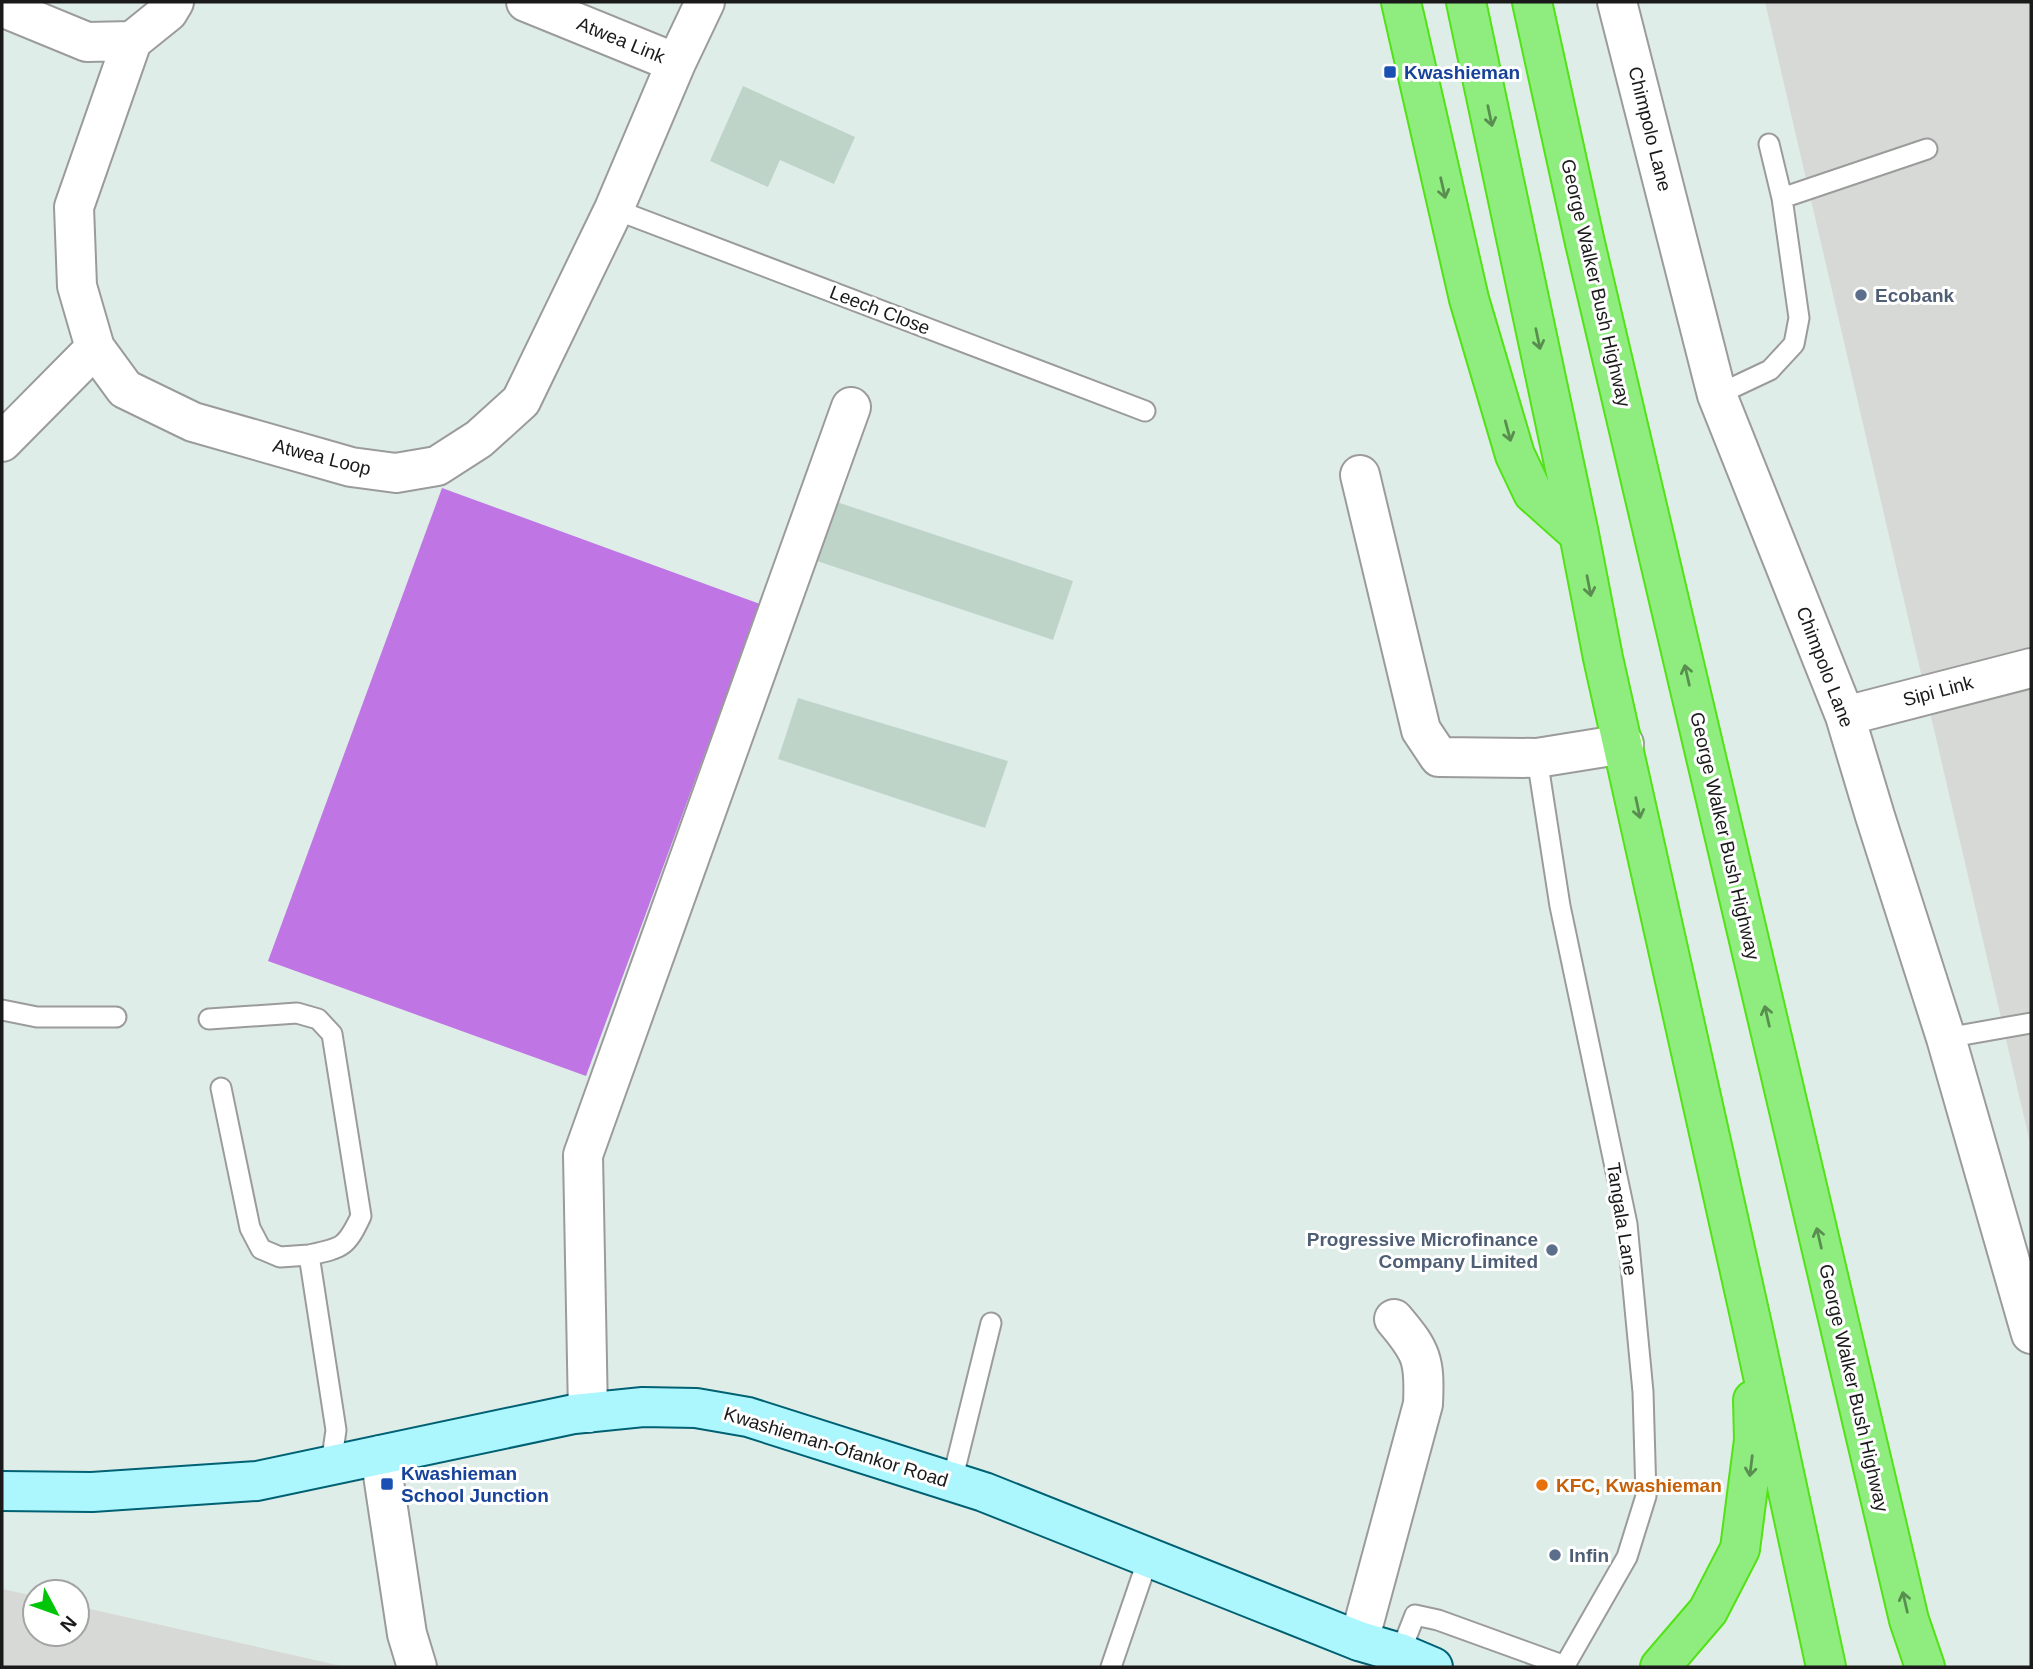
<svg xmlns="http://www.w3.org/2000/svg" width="2033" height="1669" font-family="Arial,sans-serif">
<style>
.residential{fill:#d7d9d7}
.pitch{fill:#bf75e4}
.building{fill:#bfd4c9}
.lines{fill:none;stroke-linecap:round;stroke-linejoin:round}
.lane-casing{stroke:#9b9b9b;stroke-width:23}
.street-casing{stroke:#9b9b9b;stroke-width:42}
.secondary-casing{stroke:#006173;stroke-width:42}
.highway-casing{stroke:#52e215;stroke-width:42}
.lane{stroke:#fff;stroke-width:19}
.street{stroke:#fff;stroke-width:38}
.secondary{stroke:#acf6fe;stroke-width:38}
.highway{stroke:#8eed7e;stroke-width:38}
.oneway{stroke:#5a8e51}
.transit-dot{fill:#1a4fb4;stroke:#fff;stroke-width:2.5}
.service-dot{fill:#5c6f8a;stroke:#fff;stroke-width:2.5}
.food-dot{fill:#e8710a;stroke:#fff;stroke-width:2.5}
.labels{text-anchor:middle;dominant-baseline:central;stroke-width:6;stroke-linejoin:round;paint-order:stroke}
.street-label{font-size:19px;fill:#1a1a1a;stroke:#fff}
.transit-label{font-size:19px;font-weight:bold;fill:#164399;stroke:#fff;text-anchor:start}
.service-label{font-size:19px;font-weight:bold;fill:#4e5e75;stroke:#fff;text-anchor:start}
.food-label{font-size:19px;font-weight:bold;fill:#c56008;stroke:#fff;text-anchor:start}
</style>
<rect width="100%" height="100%" fill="#dfede9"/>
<path class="residential" d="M1765,2H2031V1147Z
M2,1589L35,1596V1634H77V1606L346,1667H2Z"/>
<path class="pitch" d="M442,488L760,604L586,1076L268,961Z"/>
<path class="building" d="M743,86L855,137L834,184L780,160L768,187L710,161Z
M837,502L1073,581L1053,640L817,561Z
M798,698L1008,761L985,828L778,759Z"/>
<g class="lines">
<g class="lane-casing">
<path id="lane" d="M1782,198L1927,149
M614,209L1145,411
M1717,395L1770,370L1794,344L1799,318L1782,198L1769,144
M1537,758L1560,906L1627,1224L1643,1392L1646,1496L1627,1557L1564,1667
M2,1010L37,1017H116
M209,1019L297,1013L318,1019L332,1034L361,1216C346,1248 342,1248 309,1255
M1946,1038L2031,1023
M221,1088L250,1228L261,1249L280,1257L309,1255L336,1430L331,1465
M952,1481L991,1323
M1400,1653L1415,1615L1438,1620L1565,1666
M1111,1667L1149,1556"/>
</g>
<g class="street-casing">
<path id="street" d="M526,2L676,63
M1617,2L1717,395L1845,716L1875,816L1946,1038L2031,1334
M2,7L87,42L132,41L168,12L174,2
M132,41L74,207L77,286L95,348L125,389L193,422L351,467L396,473L437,466L479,439L521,401L614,209L676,63L705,2
M2,442L95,348
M1360,475L1421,730L1439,757L1537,758L1624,744
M1845,716L2031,668
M588,1413L583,1155L851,407
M380,1455L407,1634L417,1667
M1359,1641L1423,1404C1425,1360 1422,1352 1394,1319"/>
</g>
<g class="secondary-casing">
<path id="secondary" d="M2,1491L92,1492L257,1481L574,1414L643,1407L696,1408L748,1417L984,1492L1359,1641L1400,1653L1433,1667"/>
</g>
<g class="highway-casing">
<path id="highway" d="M1401,2L1469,299L1515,455L1533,493L1579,534
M1466,2L1579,534L1603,658L1752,1325L1826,1667
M1532,2L1585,243L1909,1620L1925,1667
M1660,1667L1708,1611L1740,1549L1754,1440L1753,1400"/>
</g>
<use href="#lane" class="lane"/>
<use href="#street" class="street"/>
<use href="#secondary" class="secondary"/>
<use href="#highway" class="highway"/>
</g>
<defs><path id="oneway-shaft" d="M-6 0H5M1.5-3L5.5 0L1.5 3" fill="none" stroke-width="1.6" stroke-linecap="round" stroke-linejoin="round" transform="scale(1.75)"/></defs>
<g class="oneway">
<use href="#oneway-shaft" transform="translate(1490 116) rotate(78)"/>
<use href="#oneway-shaft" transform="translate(1443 188) rotate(77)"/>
<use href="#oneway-shaft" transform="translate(1538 339) rotate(78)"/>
<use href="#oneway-shaft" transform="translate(1508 431) rotate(75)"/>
<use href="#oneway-shaft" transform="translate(1589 586) rotate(79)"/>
<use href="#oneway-shaft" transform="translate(1687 675) rotate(-103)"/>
<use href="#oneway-shaft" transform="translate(1638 808) rotate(78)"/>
<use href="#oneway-shaft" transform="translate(1767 1016) rotate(-103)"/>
<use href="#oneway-shaft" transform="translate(1819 1238) rotate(-103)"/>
<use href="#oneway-shaft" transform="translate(1751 1466) rotate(97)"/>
<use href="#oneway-shaft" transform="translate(1905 1602) rotate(-103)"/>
</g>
<g class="transit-dot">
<rect x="1383" y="65" width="14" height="14" rx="3.5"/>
<rect x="380" y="1477" width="14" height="14" rx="3.5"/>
</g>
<g class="service-dot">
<circle cx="1861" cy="295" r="7"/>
<circle cx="1552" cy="1250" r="7"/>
<circle cx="1555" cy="1555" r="7"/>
</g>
<circle class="food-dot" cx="1542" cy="1485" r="7"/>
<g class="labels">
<g class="street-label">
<text transform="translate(621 40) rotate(22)">Atwea Link</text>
<text transform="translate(1650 129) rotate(76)">Chimpolo Lane</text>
<text transform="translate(1596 283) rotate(77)">George Walker Bush Highway</text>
<text transform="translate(880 310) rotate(21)">Leech Close</text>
<text transform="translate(322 457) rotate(14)">Atwea Loop</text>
<text transform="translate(1825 667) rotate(69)">Chimpolo Lane</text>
<text transform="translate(1938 691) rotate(-15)">Sipi Link</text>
<text transform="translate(1725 836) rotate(77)">George Walker Bush Highway</text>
<text transform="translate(1622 1219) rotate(81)">Tangala Lane</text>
<text transform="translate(1854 1388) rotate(77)">George Walker Bush Highway</text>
<text transform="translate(836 1447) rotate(17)">Kwashieman-Ofankor Road</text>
</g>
<g class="transit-label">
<text x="1404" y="72">Kwashieman</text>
<text x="401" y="1473">Kwashieman<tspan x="401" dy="22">School Junction</tspan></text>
</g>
<g class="service-label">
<text x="1875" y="295">Ecobank</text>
<text x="1538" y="1239" text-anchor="end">Progressive Microfinance<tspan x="1538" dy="22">Company Limited</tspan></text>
<text x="1569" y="1555">Infin</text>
</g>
<g class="food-label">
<text x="1556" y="1485">KFC, Kwashieman</text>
</g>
</g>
<rect width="2033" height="1669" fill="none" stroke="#1a1a1a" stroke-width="7"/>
<g transform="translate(56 1613) rotate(131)"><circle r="33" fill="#ffffff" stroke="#a3a3a3" stroke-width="2"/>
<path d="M0-5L12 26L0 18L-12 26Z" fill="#00c509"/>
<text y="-10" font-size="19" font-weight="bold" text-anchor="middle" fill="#1a1a1a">N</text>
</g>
</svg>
